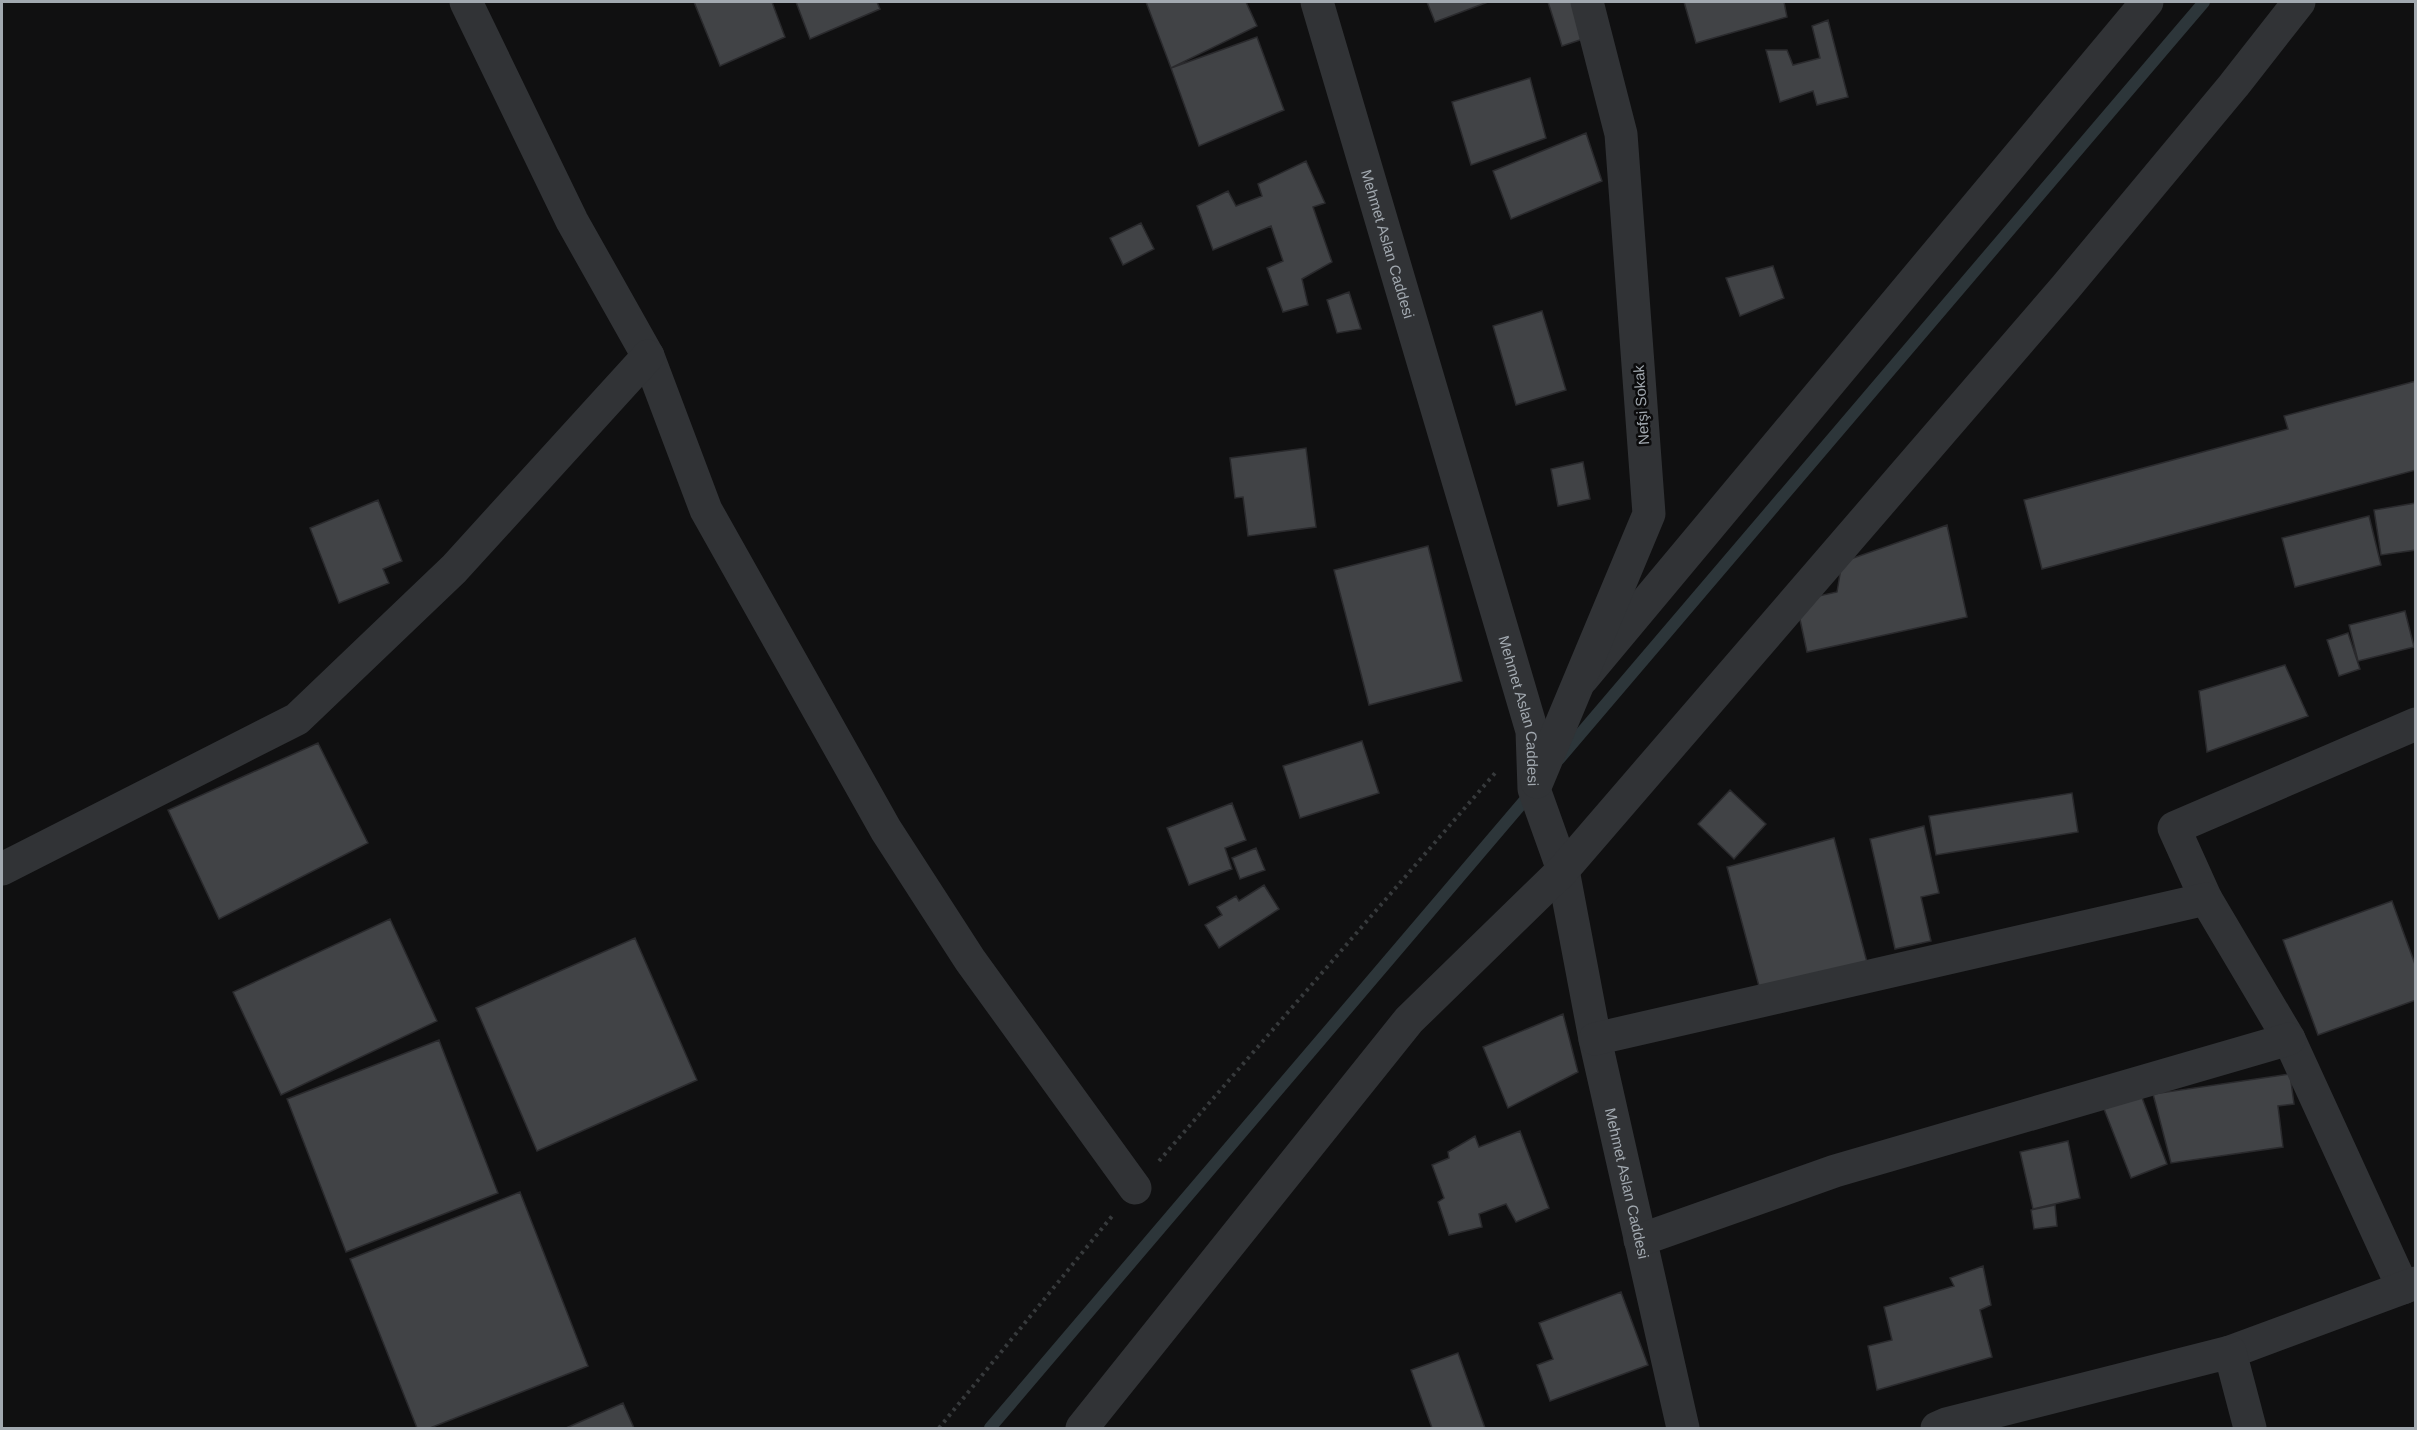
<svg xmlns="http://www.w3.org/2000/svg" width="2417" height="1430" font-family="Arial,sans-serif">
<style>
.lines{fill:none;stroke-linecap:round;stroke-linejoin:round}
.stream{stroke:#2d363a;stroke-width:12}
.building{fill:#414346;stroke:#2a2a2d;stroke-width:1.5}
.path{stroke:#373a3c;stroke-width:4;stroke-dasharray:3 4.5;stroke-linecap:butt}
.minor{stroke:#313336;stroke-width:33}
.labels{text-anchor:middle;dominant-baseline:central;stroke-width:5;stroke-linejoin:round;paint-order:stroke}
.street-label{font-size:15px;fill:#a2a9b0;stroke:#0b0b0c}
</style>
<rect width="100%" height="100%" fill="#101011"/>
<g class="lines">
<path class="stream" d="M1559,759L2204,2
M990,1428L1531,793"/>
</g>
<path class="building" d="M694,2H772L785,37L720,66Z
M796,2H877L880,9L810,39Z
M1146,2H1246L1257,26L1171,68Z
M1427,2H1488L1435,22Z
M1548,2H1578L1589,37L1562,46Z
M1684,2H1784L1787,17L1696,43Z
M1828,20L1848,97L1817,105L1813,91L1780,102L1766,50H1787L1793,65L1820,58L1812,26Z
M1257,37L1284,110L1199,146L1171,68Z
M1530,78L1546,138L1471,165L1452,102Z
M1586,133L1602,181L1511,219L1493,171Z
M1306,161L1325,203L1313,207L1332,262L1302,279L1308,305L1283,312L1267,268L1283,261L1271,226L1213,250L1197,206L1228,191L1236,206L1262,196L1258,184Z
M1141,223L1154,249L1123,265L1110,238Z
M1773,266L1784,298L1740,316L1726,278Z
M1349,292L1361,329L1337,333L1327,300Z
M1542,311L1566,390L1516,405L1493,326Z
M2416,381V470L2042,569L2024,500L2288,429L2284,416Z
M1306,448L1316,527L1248,536L1243,497L1235,498L1230,458Z
M1583,462L1590,499L1558,506L1551,469Z
M378,500L402,561L383,569L389,583L339,603L310,528Z
M2416,503V550L2381,555L2374,510Z
M2369,516L2381,565L2295,587L2282,538Z
M1947,525L1967,617L1807,652L1796,601L1837,592L1842,562Z
M1428,546L1462,681L1369,705L1334,570Z
M2405,611L2414,647L2358,661L2349,625Z
M2348,633L2360,669L2339,676L2327,640Z
M2285,665L2308,716L2207,752L2199,691Z
M1362,741L1379,793L1300,818L1283,766Z
M318,743L368,843L219,919L168,810Z
M1730,790L1766,824L1734,859L1698,824Z
M2072,793L2078,832L1936,855L1929,816Z
M1232,803L1246,840L1225,848L1232,869L1189,885L1167,828Z
M1924,826L1939,893L1921,897L1931,941L1895,949L1870,839Z
M1834,838L1867,962L1760,990L1727,867Z
M1256,848L1265,870L1240,879L1232,858Z
M1264,885L1279,909L1219,948L1205,925L1222,915L1217,907L1236,896L1239,901Z
M2392,901L2416,967V1000L2318,1035L2283,940Z
M390,919L437,1021L281,1095L233,992Z
M635,938L697,1080L537,1151L476,1008Z
M1563,1014L1578,1072L1508,1108L1483,1047Z
M439,1040L498,1193L346,1252L287,1099Z
M2290,1074L2294,1104L2278,1106L2283,1147L2171,1163L2153,1094Z
M2141,1095L2167,1164L2131,1178L2104,1109Z
M1520,1131L1549,1208L1516,1222L1506,1204L1479,1214L1482,1227L1449,1235L1438,1202L1444,1198L1432,1165L1449,1158L1448,1152L1475,1136L1479,1147Z
M2068,1141L2080,1198L2033,1209L2020,1152Z
M520,1192L588,1366L430,1428H417L350,1259Z
M2055,1205L2057,1226L2034,1229L2031,1210Z
M1983,1266L1991,1305L1980,1310L1992,1357L1877,1390L1868,1346L1892,1340L1884,1307L1954,1286L1950,1278Z
M1621,1292L1648,1365L1550,1401L1537,1365L1553,1359L1539,1323Z
M1458,1353L1485,1428H1432L1411,1370Z
M623,1403L634,1428H566Z"/>
<g class="lines">
<path class="path" d="M1159,1161L1496,772
M939,1428L1113,1215"/>
<g class="minor">
<path d="M466,2L572,221L648,356L706,510L886,830L970,960L1135,1188"/>
<path id="s1" d="M1317,2L1532,731L1534,789L1563,870L1595,1039L1683,1428"/>
<path d="M1582,679L2147,2"/>
<path d="M1537,782L1649,514L1621,134L1587,2"/>
<path d="M2,869L297,719L454,569L648,356"/>
<path d="M2206,899L2174,828L2416,724"/>
<path d="M1595,1039L2206,899L2289,1039L2403,1288"/>
<path d="M1640,1240L1835,1171L2289,1039"/>
<path d="M2230,1352L2416,1283"/>
<path d="M1082,1428L1409,1020L1563,870L2065,288L2234,85L2299,2"/>
<path d="M1937,1428L1946,1424L2230,1352L2250,1428"/>
</g>
</g>
<g class="labels">
<g class="street-label">
<text stroke="none"><textPath href="#s1" startOffset="252">Mehmet Aslan Caddesi</textPath></text>
<text transform="translate(1641 405) rotate(-94)">Nefşi Sokak</text>
<text stroke="none"><textPath href="#s1" startOffset="738">Mehmet Aslan Caddesi</textPath></text>
<text stroke="none"><textPath href="#s1" startOffset="1224">Mehmet Aslan Caddesi</textPath></text>
</g>
</g>
<rect width="2417" height="1430" fill="none" stroke="#a2a9b0" stroke-width="6"/>
</svg>
